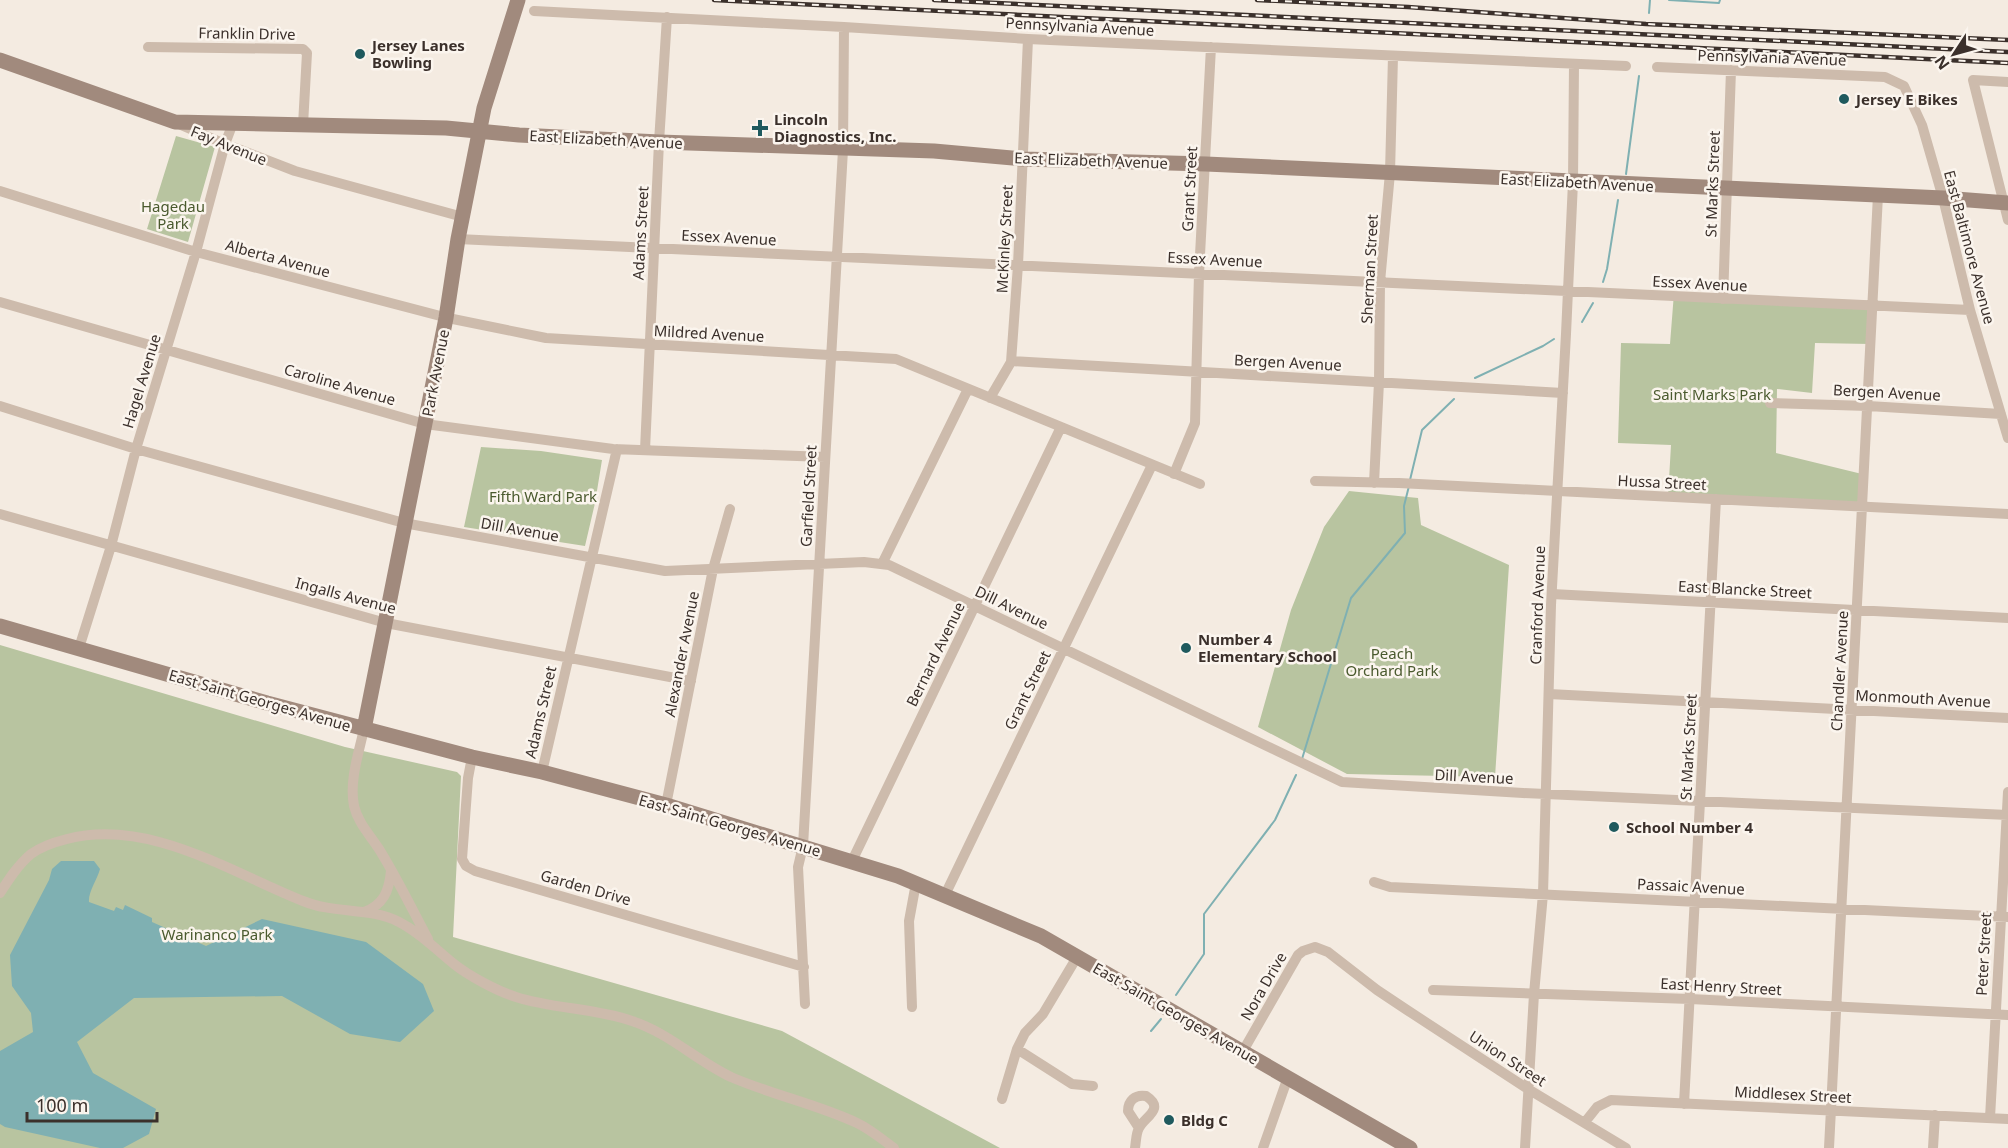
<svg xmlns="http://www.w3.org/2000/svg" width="2008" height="1148" font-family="'Noto Sans',sans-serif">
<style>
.green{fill:#b8c4a0}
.water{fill:#7fb0b2}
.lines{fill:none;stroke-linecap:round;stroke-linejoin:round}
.stream{stroke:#7fb0b2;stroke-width:2}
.street{stroke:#cdbbac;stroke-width:10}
.secondary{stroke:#a18a7d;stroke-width:15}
.rail-casing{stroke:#3b302b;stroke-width:4.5}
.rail{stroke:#fbf5ee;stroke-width:2;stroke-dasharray:7;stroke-linecap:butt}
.poi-dot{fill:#1f5a5e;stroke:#fbf5ee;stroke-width:2}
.labels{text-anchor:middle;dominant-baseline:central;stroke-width:5;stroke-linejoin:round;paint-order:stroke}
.street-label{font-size:15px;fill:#3b302b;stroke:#fbf5ee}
.poi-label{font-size:15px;font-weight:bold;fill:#3b302b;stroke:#fbf5ee;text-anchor:start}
.park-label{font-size:15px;fill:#4a5a2e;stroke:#fbf5ee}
</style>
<rect width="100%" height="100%" fill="#f4ebe1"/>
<path class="green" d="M176,136L215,147L188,242L147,229Z
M1674,293L1873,301L1870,344L1815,343L1812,393L1777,389L1776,453L1862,474L1861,507L1668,497L1671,445L1618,443L1621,343L1670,344Z
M481,447L541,451L602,460L595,503L585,546L464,527Z
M1349,491L1418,498L1421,525L1509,565L1495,777L1347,774L1258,727L1291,610L1324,527Z
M0,645L345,747L457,772L461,776L453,937L782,1031L1000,1148H0Z"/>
<path class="water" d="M61,861H94L100,869C97,880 88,892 89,902L114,911L116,907L123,910L125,905L152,918V922L206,946L262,919L366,942L423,984L434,1011L400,1042L350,1034L282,996L134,998L77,1042L93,1073L156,1109L149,1134L123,1148H100L5,1127L0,1124V1051L33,1032L31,1013L12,986L10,955L49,880L52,869Z"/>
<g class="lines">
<path class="stream" d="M1669,0L1719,3L1720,0
M1649,13L1650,0
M1626,174L1639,76
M1603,282L1607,269L1618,200
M1582,322L1593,303
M1475,378L1543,346L1554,339
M1410,480L1422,430L1454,399
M1302,759L1351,598L1405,533L1404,506L1409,486
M1176,995L1204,954V914L1275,820L1296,775
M1151,1031L1161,1019"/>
<path class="street" d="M534,11L844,27L1028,39L1626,66
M148,47L303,49L307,53L303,125
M1657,67L1885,77L1904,86L1922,125L1943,198L1970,310L2008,438
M2008,82L1973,80L2008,220
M181,125L225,144L295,171L463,217
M0,191L196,252L448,318L546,338L896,359L1200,484
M458,239L1970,310
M1723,299L1731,70
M0,302L425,424L613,449L825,457
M1011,361L1563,393
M990,398L1011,362L1018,265L1028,39
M1770,403L1868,406L2001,414
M0,406L136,449L404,523L665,571L864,562L889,565L1342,782L1523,793L2008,815
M645,450L659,142L667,17
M1174,474L1195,423L1199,274L1211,47
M1315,481L1399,483L2008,514
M1374,483L1379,382L1380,282L1390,173L1393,56
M0,514L386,623L691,681
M882,564L968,389
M1552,594L2008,618
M79,648L111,546L136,449L196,252L225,144L233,123
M1549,694L2008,718
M364,729C359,752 349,781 354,806C358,823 370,835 379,849C397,878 412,909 428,939
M472,757L468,778L462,859L466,866L475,871L804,967
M542,772L617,449
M666,805L713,569L730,509
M852,861L1061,427
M1374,882L1390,887L2008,917
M0,893C9,879 18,865 31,854C42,846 55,842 67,839C149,818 230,872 303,901C334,914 370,907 399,922C421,933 436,950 454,964C469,976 497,991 516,997C553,1009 595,1008 632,1021C669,1033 697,1061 731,1077C772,1095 817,1104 857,1123C870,1129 883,1140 894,1148
M945,895L1152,465
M364,912C383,905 389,892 391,871
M1433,990L1690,999L2008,1015
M805,1004L798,867L803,846L843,150L844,27
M912,1007L909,921L916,883
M1017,1049L1072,1084L1093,1086
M1243,1051L1298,955L1303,951L1315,947L1328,952L1377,990L1407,1010L1528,1089L1626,1148
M1002,1099L1017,1049L1025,1033L1043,1014L1077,957
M1684,1104L1716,499
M1990,1118L2008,792
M1585,1122L1597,1107L1611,1100L2008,1119
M1135,1148C1136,1142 1136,1133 1139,1128C1144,1117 1166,1109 1146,1096C1135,1094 1128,1101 1128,1111L1139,1128
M1263,1148L1288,1077
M1525,1148L1534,994L1543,894L1551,605L1566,334L1573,182L1574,64
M1829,1148L1878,195
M1933,1148L1935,1115"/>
<path class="secondary" d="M0,60L175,122L446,128L519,135L659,142L934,151L1023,159L1206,164L1943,198L2008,203
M0,626L267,703L472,757L542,772L666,805L898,876L1041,936L1410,1148
M364,729L446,318L458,239L484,108L518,0"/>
<g class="rail-casing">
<path id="rail" d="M714,0L2008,63
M934,0L2008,52
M1257,0L1408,7L1646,24L2008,40"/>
</g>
<use href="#rail" class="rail"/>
</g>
<g class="poi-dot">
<circle cx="360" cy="54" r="6"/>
<circle cx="1844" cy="99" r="6"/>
<path d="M757 119h6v6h6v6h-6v6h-6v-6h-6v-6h6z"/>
<circle cx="1186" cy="648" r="6"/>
<circle cx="1614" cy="827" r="6"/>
<circle cx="1169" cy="1120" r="6"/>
</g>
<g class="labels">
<g class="street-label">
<text transform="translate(1080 26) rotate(3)">Pennsylvania Avenue</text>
<text transform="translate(247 33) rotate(1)">Franklin Drive</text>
<text transform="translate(1772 57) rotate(2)">Pennsylvania Avenue</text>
<text transform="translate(606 139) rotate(3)">East Elizabeth Avenue</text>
<text transform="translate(229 145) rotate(22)">Fay Avenue</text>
<text transform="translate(1091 160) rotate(2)">East Elizabeth Avenue</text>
<text transform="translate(1577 182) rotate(3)">East Elizabeth Avenue</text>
<text transform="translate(1712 184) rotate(-88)">St Marks Street</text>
<text transform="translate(1189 189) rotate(-87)">Grant Street</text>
<text transform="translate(640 233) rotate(-87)">Adams Street</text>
<text transform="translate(729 237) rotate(3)">Essex Avenue</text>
<text transform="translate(1004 239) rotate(-87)">McKinley Street</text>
<text transform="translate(1970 247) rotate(75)">East Baltimore Avenue</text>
<text transform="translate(278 258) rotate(15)">Alberta Avenue</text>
<text transform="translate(1215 259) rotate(3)">Essex Avenue</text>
<text transform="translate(1369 269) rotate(-87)">Sherman Street</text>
<text transform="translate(1700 283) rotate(3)">Essex Avenue</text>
<text transform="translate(709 333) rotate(3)">Mildred Avenue</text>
<text transform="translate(1288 362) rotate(3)">Bergen Avenue</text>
<text transform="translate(435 373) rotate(-79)">Park Avenue</text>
<text transform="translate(141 381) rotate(-73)">Hagel Avenue</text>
<text transform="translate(340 384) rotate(16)">Caroline Avenue</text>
<text transform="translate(1887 392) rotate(3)">Bergen Avenue</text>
<text transform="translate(1662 482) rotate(3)">Hussa Street</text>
<text transform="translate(808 496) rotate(-87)">Garfield Street</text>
<text transform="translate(520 529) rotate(10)">Dill Avenue</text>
<text transform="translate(1745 589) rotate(3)">East Blancke Street</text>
<text transform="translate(346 595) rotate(15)">Ingalls Avenue</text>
<text transform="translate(1537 605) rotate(-88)">Cranford Avenue</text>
<text transform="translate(1012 607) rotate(26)">Dill Avenue</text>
<text transform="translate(681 654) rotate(-79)">Alexander Avenue</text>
<text transform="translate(935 654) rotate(-64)">Bernard Avenue</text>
<text transform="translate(1839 671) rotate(-87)">Chandler Avenue</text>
<text transform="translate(1027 690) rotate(-64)">Grant Street</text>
<text transform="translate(1923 698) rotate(3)">Monmouth Avenue</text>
<text transform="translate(260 700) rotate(16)">East Saint Georges Avenue</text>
<text transform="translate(540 712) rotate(-77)">Adams Street</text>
<text transform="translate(1688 747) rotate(-87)">St Marks Street</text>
<text transform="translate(1474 776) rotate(3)">Dill Avenue</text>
<text transform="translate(730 825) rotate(16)">East Saint Georges Avenue</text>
<text transform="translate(1691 886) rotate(3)">Passaic Avenue</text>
<text transform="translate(586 887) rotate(16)">Garden Drive</text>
<text transform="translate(1983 954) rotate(-87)">Peter Street</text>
<text transform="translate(1263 986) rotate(-60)">Nora Drive</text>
<text transform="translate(1721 986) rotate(3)">East Henry Street</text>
<text transform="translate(1176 1013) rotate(30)">East Saint Georges Avenue</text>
<text transform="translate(1508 1058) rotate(33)">Union Street</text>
<text transform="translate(1793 1094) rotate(3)">Middlesex Street</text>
</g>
<g class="poi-label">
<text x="372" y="45">Jersey Lanes<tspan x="372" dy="17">Bowling</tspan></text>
<text x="1856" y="99">Jersey E Bikes</text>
<text x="774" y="119">Lincoln<tspan x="774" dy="17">Diagnostics, Inc.</tspan></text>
<text x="1198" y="639">Number 4<tspan x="1198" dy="17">Elementary School</tspan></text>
<text x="1626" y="827">School Number 4</text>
<text x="1181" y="1120">Bldg C</text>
</g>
<g class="park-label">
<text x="173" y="206">Hagedau<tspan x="173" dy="17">Park</tspan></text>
<text x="1712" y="394">Saint Marks Park</text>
<text x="543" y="496">Fifth Ward Park</text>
<text x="1392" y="653">Peach<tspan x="1392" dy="17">Orchard Park</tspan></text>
<text x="217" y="934">Warinanco Park</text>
</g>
</g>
<g transform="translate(1954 54) rotate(234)" stroke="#fbf5ee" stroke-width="4.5" paint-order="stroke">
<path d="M0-4.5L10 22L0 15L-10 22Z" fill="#3b302b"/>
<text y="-9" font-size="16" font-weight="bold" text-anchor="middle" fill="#3b302b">N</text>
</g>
<path d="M27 1112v9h130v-9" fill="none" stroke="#3b302b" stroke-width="3"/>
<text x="36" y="1112" font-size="18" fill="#3b302b" stroke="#fbf5ee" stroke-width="4.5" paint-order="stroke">100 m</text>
</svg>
